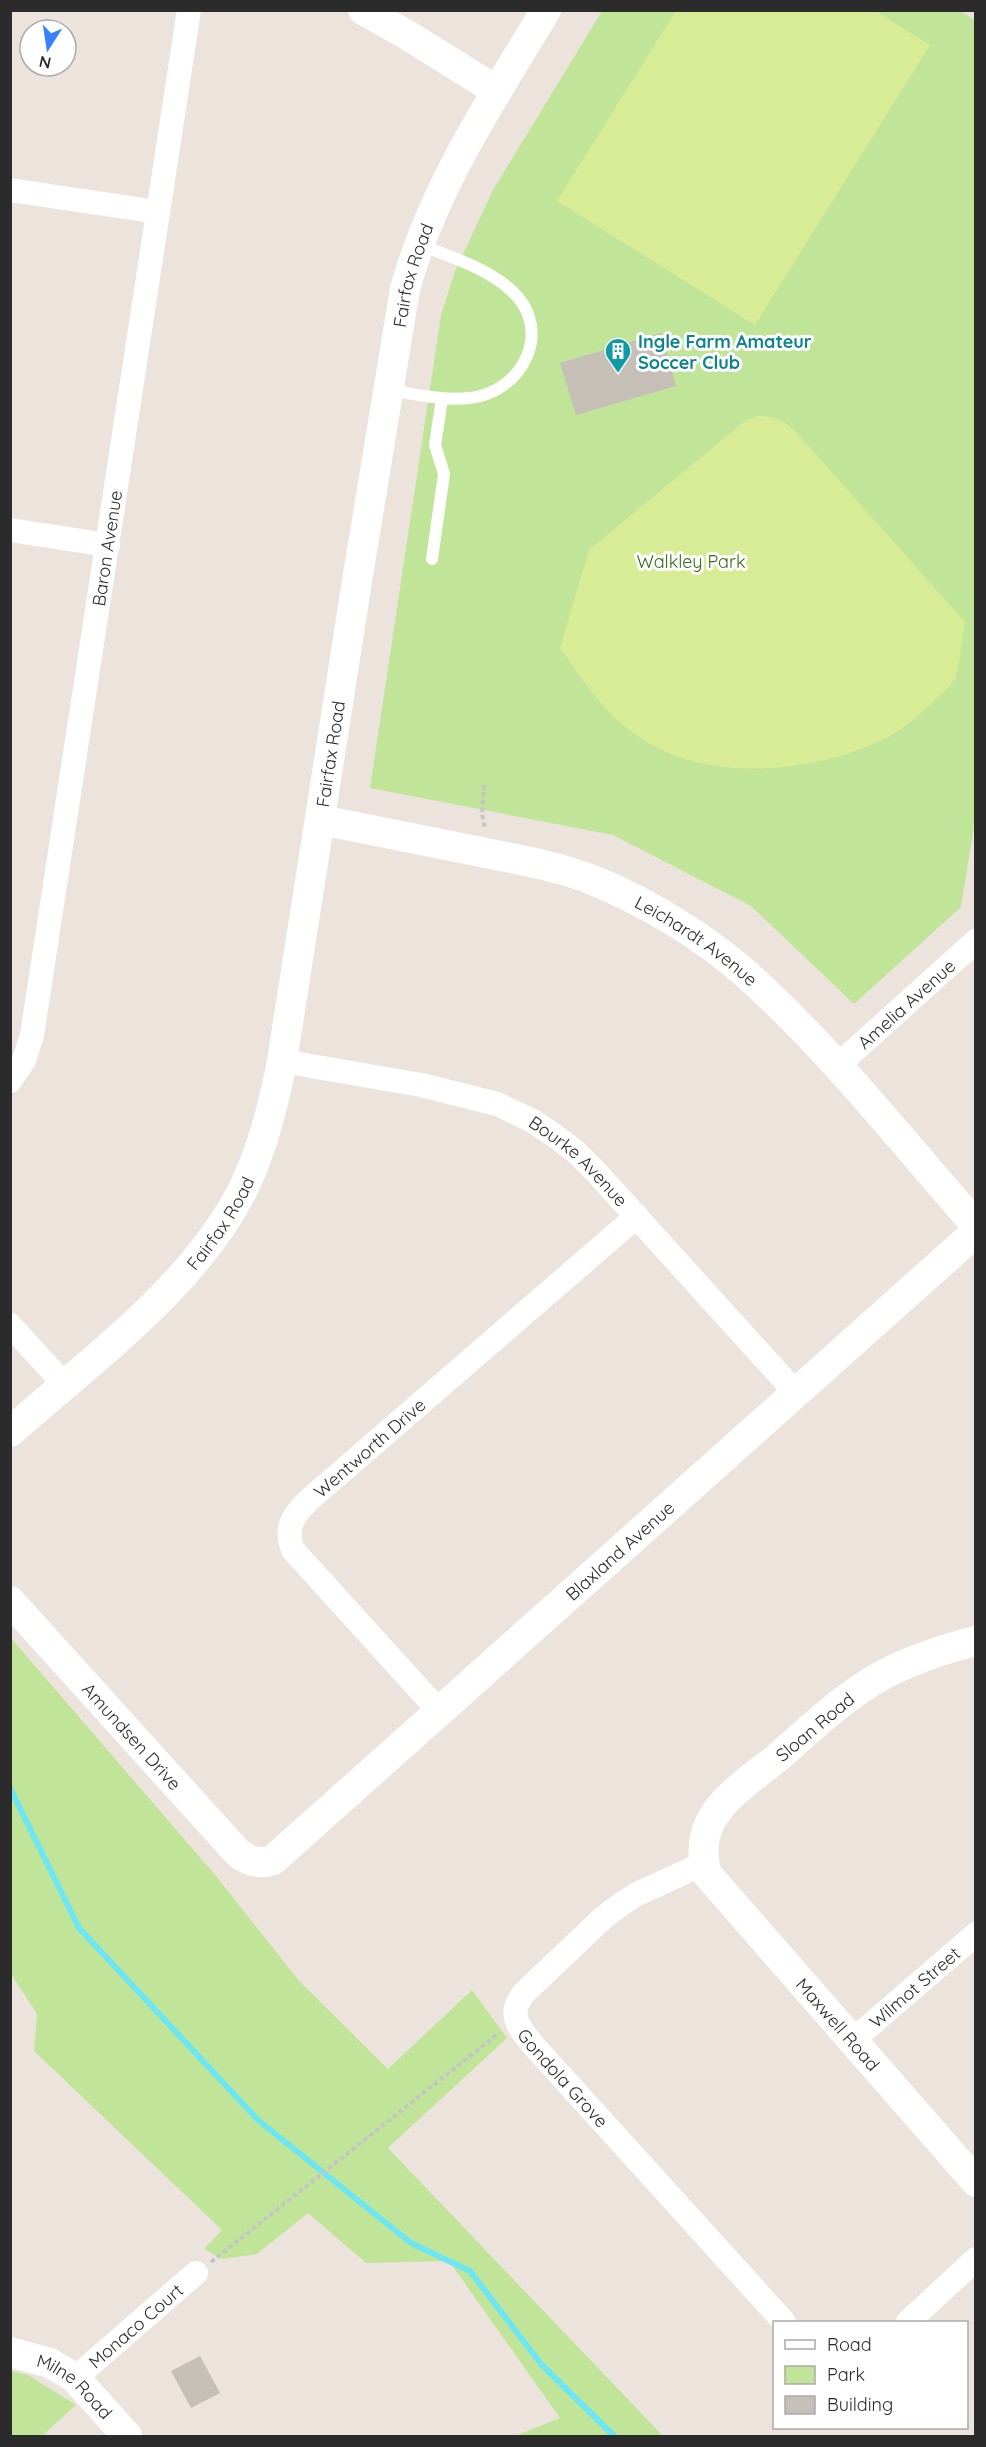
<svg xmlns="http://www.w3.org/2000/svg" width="986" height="2447" font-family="Quicksand,sans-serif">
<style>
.green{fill:#c0e598}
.pitch{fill:#d7ec94}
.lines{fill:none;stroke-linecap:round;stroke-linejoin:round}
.stream{stroke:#6ee6f1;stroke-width:6}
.building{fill:#c6bfb8}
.path{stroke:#c4c4c4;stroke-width:4;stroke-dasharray:4.5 3;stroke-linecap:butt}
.service{stroke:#fff;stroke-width:12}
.minor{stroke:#fff;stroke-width:24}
.tertiary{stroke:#fff;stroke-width:30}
.labels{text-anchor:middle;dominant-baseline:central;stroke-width:6;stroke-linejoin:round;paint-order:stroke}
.street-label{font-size:18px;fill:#2b2b2b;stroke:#fff}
.culture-label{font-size:18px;font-weight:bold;fill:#0d838f;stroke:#fff;text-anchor:start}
.park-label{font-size:18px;fill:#396a19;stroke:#fff}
</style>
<rect width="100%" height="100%" fill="#ede3dd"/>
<path class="green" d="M959,10L975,20L976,814L961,907L854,1004L751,906L613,835L370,788L441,315L455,271L493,190L602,11Z
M11,1638L216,1876L299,1981L388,2069L472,1990L507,2038L388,2148L663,2436H515L560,2418L449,2261L366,2263L308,2213L257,2254L222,2259L204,2249L222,2230L34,2051L37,2014L11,1974Z
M11,2371L28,2375L76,2405L42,2436H11Z"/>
<path class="pitch" d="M676,11H875L930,45L755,325L557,201Z
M758,416C775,416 784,421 796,432L965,622C963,634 959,671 954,680C950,687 941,693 935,700C920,715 900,732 880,741C817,771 723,781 658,748C611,724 590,690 560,648L589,550L746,420Z"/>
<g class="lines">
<path class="stream" d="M10,1788L79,1928L258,2120L411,2243L470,2271L541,2364L614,2436"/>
</g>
<path class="building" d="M661,333L676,386L576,415L560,363Z
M200,2356L220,2393L191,2408L171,2371Z"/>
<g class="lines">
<path class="path" d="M484,785L482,814L485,829
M211,2262L499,2033"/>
<path class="service" d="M389,390C416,394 443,401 470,398C523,392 554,330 512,291C486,267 450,257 418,244
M432,559L444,474L435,445L442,399"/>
<g class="minor">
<path d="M10,190L158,212"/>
<path d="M10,530L108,545"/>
<path id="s1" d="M282,1061L421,1085L497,1104L533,1121L555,1136L576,1152L596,1172L796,1393"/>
<path id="s2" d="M837,1066L976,941"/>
<path id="s3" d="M10,1081L24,1060L32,1035L189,10"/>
<path d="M10,1325L64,1384"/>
<path id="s4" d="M439,1711L293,1550C284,1527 294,1514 310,1499L637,1216"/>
<path id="s5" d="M703,1864L637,1894L620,1905L603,1918L524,1993C507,2014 518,2026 533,2045L784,2322"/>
<path id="s6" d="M853,2040L976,1934"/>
<path d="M908,2322L976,2259"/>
<path id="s7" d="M75,2378L196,2273"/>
</g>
<g class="tertiary">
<path d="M363,10L409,36L497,91"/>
<path id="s8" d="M321,820C373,830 424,841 476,851C516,859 558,866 595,881C648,903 703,936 746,974C830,1049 901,1140 976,1225"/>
<path id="s9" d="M10,1432C92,1359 199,1283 246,1183C264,1144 274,1103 282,1061L358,575L405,289C433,187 492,100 546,10"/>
<path id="s10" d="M10,1601L238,1853C249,1861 259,1865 273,1860L976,1232"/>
<path id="s11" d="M976,1641C943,1649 911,1660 881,1676C842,1698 810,1729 777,1758C754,1777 721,1797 709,1825C702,1840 702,1859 707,1874L976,2182"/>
<path id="s12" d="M10,2352L50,2363L75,2378L127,2436"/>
</g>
</g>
<defs>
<g id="building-pin" transform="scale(1.35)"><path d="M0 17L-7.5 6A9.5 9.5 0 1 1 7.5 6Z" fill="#0f9aa8" stroke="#fff"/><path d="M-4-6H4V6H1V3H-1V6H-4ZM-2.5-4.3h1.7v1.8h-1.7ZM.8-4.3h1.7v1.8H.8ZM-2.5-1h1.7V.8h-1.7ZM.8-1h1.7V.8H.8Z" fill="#fff"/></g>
</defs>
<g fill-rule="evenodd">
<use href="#building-pin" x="618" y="351"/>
</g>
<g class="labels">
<g class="street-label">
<text stroke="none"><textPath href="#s9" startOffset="1270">Fairfax Road</textPath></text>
<text stroke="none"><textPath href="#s3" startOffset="544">Baron Avenue</textPath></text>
<text stroke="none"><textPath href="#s9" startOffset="784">Fairfax Road</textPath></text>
<text stroke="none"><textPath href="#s8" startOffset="399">Leichardt Avenue</textPath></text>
<text stroke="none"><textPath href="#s2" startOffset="93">Amelia Avenue</textPath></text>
<text stroke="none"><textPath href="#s1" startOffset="320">Bourke Avenue</textPath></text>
<text stroke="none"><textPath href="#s9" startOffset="298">Fairfax Road</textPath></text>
<text stroke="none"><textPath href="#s4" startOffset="354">Wentworth Drive</textPath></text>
<text stroke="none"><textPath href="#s10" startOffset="842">Blaxland Avenue</textPath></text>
<text transform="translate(815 1727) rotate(-40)">Sloan Road</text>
<text stroke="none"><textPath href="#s10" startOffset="182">Amundsen Drive</textPath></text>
<text stroke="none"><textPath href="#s6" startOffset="81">Wilmot Street</textPath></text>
<text stroke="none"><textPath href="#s11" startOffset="580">Maxwell Road</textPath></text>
<text stroke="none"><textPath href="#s5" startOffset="327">Gondola Grove</textPath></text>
<text stroke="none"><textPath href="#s7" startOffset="80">Monaco Court</textPath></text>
<text stroke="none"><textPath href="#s12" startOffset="75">Milne Road</textPath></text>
</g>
<g class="culture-label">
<text x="638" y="341">Ingle Farm Amateur<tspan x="638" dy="21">Soccer Club</tspan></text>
</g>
<g class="park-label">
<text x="691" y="561">Walkley Park</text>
</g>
</g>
<rect width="986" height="2447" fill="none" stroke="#2b2b2b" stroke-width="24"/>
<rect x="773" y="2321" width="195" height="108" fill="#ffffff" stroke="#aaaaaa" stroke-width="1.5"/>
<rect x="785" y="2340" width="30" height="9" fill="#ffffff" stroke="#aaaaaa" stroke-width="1.5"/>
<text x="827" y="2351" font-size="18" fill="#2b2b2b">Road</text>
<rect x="785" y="2366" width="30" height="18" fill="#c0e598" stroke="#aaaaaa" stroke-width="1.5"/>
<text x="827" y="2381" font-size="18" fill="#2b2b2b">Park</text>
<rect x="785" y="2396" width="30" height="18" fill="#c6bfb8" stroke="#aaaaaa" stroke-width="1.5"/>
<text x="827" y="2411" font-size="18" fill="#2b2b2b">Building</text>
<g transform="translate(48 48) rotate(192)"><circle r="28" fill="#ffffff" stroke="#aaaaaa" stroke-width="1.5"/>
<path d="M0-4.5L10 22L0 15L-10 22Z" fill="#3a82fd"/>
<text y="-9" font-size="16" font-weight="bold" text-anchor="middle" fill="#2b2b2b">N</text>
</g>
</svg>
